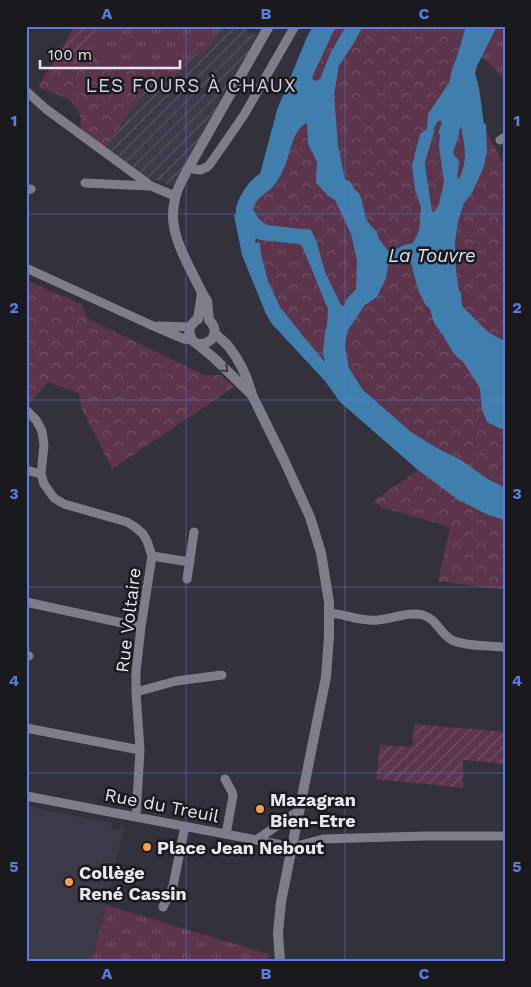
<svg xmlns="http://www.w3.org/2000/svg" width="531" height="987" font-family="'Work Sans',sans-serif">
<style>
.built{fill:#3c3948}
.industrial{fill:url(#industrial-furrows)}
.grass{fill:url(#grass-tufts)}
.forest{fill:url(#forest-crowns)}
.garden{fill:url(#garden-furrows)}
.water{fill:#407eae;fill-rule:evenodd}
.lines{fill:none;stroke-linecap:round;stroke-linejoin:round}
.minor{stroke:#7f7d89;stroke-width:9}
.tertiary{stroke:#7f7d89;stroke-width:10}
.oneway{stroke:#3d3c43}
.grid{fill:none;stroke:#5a7cde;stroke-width:1;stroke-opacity:0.55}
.poi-dot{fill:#fa9f4e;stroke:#1a191e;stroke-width:2}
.labels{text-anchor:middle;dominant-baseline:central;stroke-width:5;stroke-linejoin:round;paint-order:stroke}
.street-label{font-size:18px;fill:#e7e6ed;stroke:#1a191e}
.poi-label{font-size:18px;font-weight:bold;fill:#e7e6ed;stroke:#1a191e;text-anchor:start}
.neighbourhood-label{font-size:19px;letter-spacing:1px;fill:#d4d2de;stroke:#1a191e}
.water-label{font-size:19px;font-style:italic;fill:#d4e4f2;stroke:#1a191e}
.neatline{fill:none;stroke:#5a7cde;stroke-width:2}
.grid-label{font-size:16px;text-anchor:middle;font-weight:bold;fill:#5a7cde}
</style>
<defs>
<pattern id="industrial-furrows" width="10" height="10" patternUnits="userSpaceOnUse" patternTransform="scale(1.25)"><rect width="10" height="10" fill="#3c3948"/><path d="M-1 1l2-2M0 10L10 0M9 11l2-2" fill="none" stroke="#585663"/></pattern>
<pattern id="grass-tufts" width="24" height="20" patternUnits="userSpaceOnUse" patternTransform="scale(1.25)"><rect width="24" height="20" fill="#5c354c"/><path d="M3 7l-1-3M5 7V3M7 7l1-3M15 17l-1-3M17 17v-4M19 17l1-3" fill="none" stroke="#735266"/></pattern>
<pattern id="forest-crowns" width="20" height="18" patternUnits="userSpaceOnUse" patternTransform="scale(1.25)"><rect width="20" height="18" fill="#5c354c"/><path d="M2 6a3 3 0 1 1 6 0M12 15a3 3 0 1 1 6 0" fill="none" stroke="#735266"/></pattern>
<pattern id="garden-furrows" width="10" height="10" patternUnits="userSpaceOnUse" patternTransform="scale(1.25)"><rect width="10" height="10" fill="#5c354c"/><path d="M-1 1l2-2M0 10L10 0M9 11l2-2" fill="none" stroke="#735266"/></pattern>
</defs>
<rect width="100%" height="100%" fill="#33313b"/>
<path class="built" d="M26,806L112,823L111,828L119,830L121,825H125L92,961H26Z"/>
<path class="industrial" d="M223,26H240L258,36L173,187L136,173L105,149L148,84L179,73L195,51L202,55Z"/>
<path class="grass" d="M91,26H223L202,56L195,52L179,73L167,77L147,67L129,68L114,92L92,101L111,60L92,43L105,31Z
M493,26H505V79L481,56Z
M106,905L268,954L270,961H92Z"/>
<path class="forest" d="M328,26H493L473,73L483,125L505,167V590L438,581L450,527L380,507V505L372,502L418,470L291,334L270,299L249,207Z
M92,43L111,60L93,100L114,92L129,68L147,67L167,77L148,84L105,149L81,130L80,114L69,99L38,87L58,55L79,67Z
M26,280L81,304L88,319L204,375H220L234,387L112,469L81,407L79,393L48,382L29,405L26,403Z"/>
<path class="garden" d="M75,26H91L105,31L92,44L79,67L58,55Z
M414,724L505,732V764L463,760V788L376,779L380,745L412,747Z"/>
<path class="water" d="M313,26H336L314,73L312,79L316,81L320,79L331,52L346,26H363L355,41L338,67V72L334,94L338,145L345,180L350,181L355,190L358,192L361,197L366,219L371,226L376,231L379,239L389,252L393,251L404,245L413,243L419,231L421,208L415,189L412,166L420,134L427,129L428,114L449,83L452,69L457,57L466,26H497L477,66L475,73L479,88L484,124H486L487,152L483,169L472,193L464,203L458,221L455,242L456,271L459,290L461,293L462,306L489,333L505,341V375H503V377L505,378V383H503V385L505,386V428L501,429L487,422L482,410L480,388L464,363L456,356L452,351L443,335L434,323L430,309L425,304L418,290L410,259L408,256L405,255L401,259L391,262L388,266L386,278L377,297L365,305L348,330L346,338L345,348L349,368L363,390L411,432L437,448L461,460L486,478L505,488V520L488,515L457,499L418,470L340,402L325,381L272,324L266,314L242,255L234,215L236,214C234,202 250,178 260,174L277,110L307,37ZM438,121H441L442,123L438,133L440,134L439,146L444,182L439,204L435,211L434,212L432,211L426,172L425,162L435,129H433ZM307,123L308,144L317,162L316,183L328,196L335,200L351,234L357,260L356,289L346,300L345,304L343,306L341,305L325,272L316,240L311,230L267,225L260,220L253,210C254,198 269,193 275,184C279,179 282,172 285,166C290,154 293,128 307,123ZM460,127H461C465,148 468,160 459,179L457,177L459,161L454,155L453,152L458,139ZM256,238L260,240L299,244L302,246L328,309L327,325L325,332L323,353L325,362L307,341L280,307L268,281L261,254L260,243L255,242Z"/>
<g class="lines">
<path class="minor" d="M26,91L46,109L151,186L175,196
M500,140L505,137
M189,167L193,169L200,170L207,167L210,164L224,144L244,115L295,26
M85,183L149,186
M26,190L31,189
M26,268L151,325L184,339L192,340
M159,326L190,327
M26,410L36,420L42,431L44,445L41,474L44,484L54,498L64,504L127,522L135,527L143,534L147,541L152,556L141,627L136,672V692L140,750L136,817
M26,470L41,474
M152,556L190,562
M187,579L194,532
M26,602L141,627
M329,613C345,614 362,622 378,620C393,619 408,611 423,615C437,619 440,634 452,640C463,646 491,646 505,647
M26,655L29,656
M136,692L176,681L222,675
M26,728L140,750
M225,779L232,792L233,796L226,834
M26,796L293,847L323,839L424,836H505
M256,840L300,810
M163,907L173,886L185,826"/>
<path class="tertiary" d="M202,293L198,319L195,321L190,327L189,331L192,340L214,358L251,394
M215,333C219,338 225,342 229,347C240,361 248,379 252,395L284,460L310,517L321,553L329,602V637L326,677L281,902L278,933L280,961
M197,344C212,345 221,332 209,320L207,301L202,293C189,264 166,233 175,199C177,187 184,177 189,167L269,26"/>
</g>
<defs><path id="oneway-chevron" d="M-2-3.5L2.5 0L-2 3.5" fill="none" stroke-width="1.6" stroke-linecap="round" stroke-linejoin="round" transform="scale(1.25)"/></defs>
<use class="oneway" href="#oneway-chevron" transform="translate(225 369) rotate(44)"/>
<path class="grid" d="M186,26V961M345,26V961M26,214H505M26,400H505M26,587H505M26,773H505"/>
<g class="poi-dot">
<circle cx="260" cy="809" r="5"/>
<circle cx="147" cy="847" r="5"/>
<circle cx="69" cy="882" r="5"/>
</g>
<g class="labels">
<g class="street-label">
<text transform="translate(128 620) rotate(-83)">Rue Voltaire</text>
<text transform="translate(162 805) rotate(11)">Rue du Treuil</text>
</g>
<g class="poi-label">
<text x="270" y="799">Mazagran<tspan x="270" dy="21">Bien-Etre</tspan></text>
<text x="157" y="847">Place Jean Nebout</text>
<text x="79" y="872">Collège<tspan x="79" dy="21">René Cassin</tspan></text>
</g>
<g class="neighbourhood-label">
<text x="191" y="85">LES FOURS À CHAUX</text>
</g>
<g class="water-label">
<text x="432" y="255">La Touvre</text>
</g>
</g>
<rect width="531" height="987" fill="none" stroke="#1a191e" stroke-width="55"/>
<path d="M40 60v8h140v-8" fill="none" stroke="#e7e6ed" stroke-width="2.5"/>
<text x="48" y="60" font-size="15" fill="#e7e6ed" stroke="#1a191e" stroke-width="4" paint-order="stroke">100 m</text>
<rect x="28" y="28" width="476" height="932" class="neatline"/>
<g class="grid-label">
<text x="107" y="19">A</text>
<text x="266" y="19">B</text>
<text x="424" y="19">C</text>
<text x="14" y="126">1</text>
<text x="517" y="126">1</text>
<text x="14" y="313">2</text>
<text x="517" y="313">2</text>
<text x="14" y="499">3</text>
<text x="517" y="499">3</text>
<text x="14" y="686">4</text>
<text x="517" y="686">4</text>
<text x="14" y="872">5</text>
<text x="517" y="872">5</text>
<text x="107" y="979">A</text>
<text x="266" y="979">B</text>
<text x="424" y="979">C</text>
</g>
</svg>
